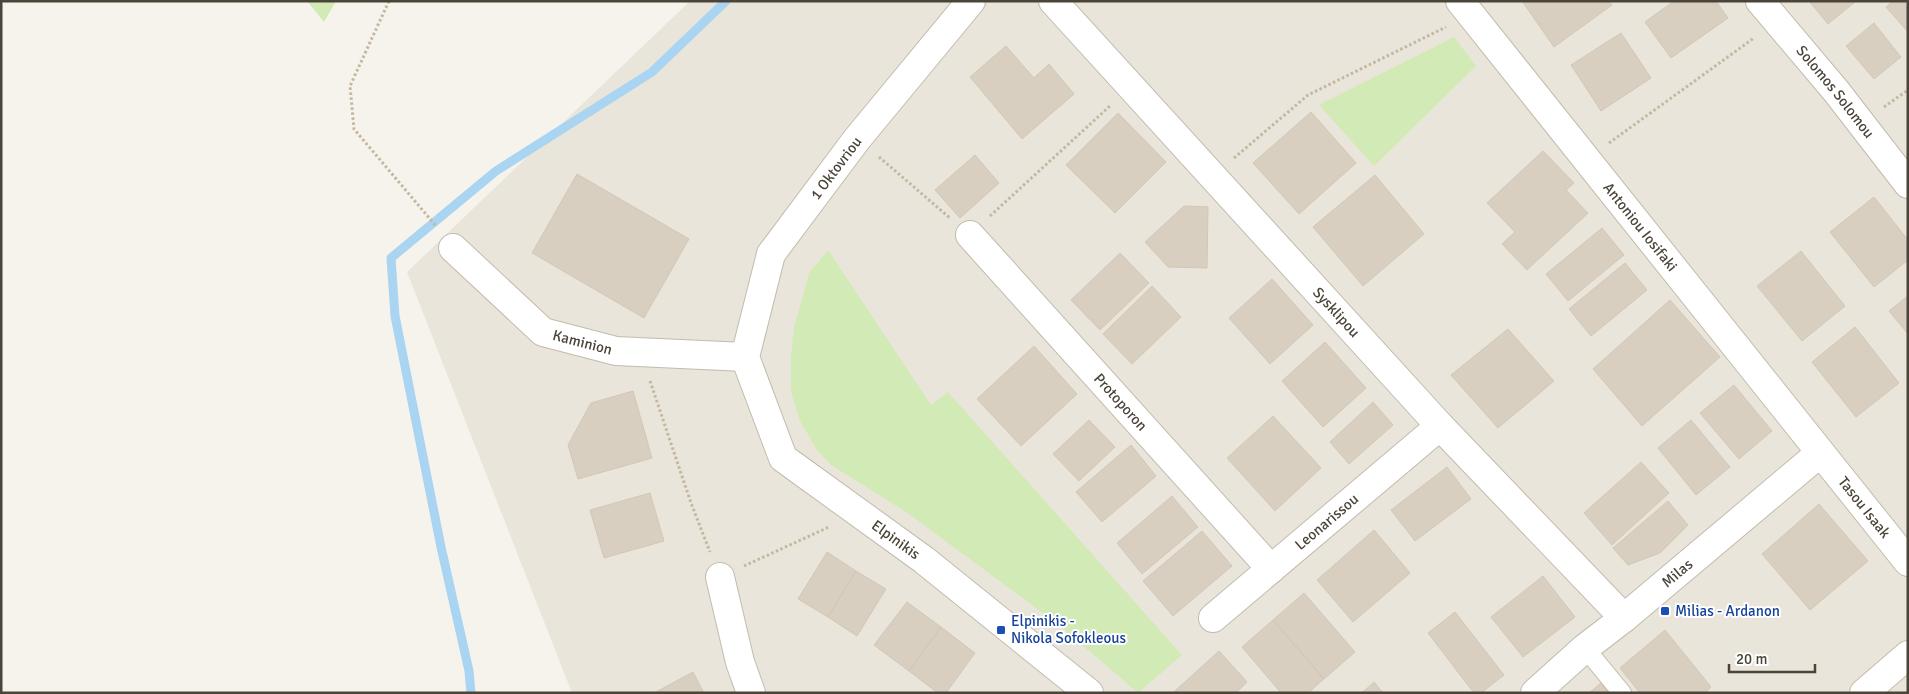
<svg xmlns="http://www.w3.org/2000/svg" width="1909" height="694" font-family="Signika,sans-serif">
<style>
.residential{fill:#eae5da}
.green{fill:#d2eab5}
.lines{fill:none;stroke-linecap:round;stroke-linejoin:round}
.stream{stroke:#a9d4f2;stroke-width:9}
.building{fill:#d8cfc1;stroke:#d3c7b4}
.service-casing{stroke:#c2bbae;stroke-width:20}
.minor-casing{stroke:#c2bbae;stroke-width:30}
.tertiary-casing{stroke:#c2bbae;stroke-width:30}
.path{stroke:#c4b79f;stroke-width:3;stroke-dasharray:2.5 2.5;stroke-linecap:butt}
.service{stroke:#fff;stroke-width:18}
.minor{stroke:#fff;stroke-width:28}
.tertiary{stroke:#fff;stroke-width:28}
.transit-dot{fill:#1a4fb4;stroke:#fff;stroke-width:2}
.labels{text-anchor:middle;dominant-baseline:central;stroke-width:4;stroke-linejoin:round;paint-order:stroke}
.street-label{font-size:15px;fill:#4b4439;stroke:#fff}
.transit-label{font-size:15px;fill:#164399;stroke:#fff;text-anchor:start}
</style>
<rect width="100%" height="100%" fill="#f6f3ec"/>
<path class="residential" d="M690,1H1908V693H572L407,272Z"/>
<path class="green" d="M307,1H336L324,22Z
M1454,37L1476,66L1374,166L1319,105Z
M828,250L931,405L948,392L1182,655L1138,693L1060,626L909,514L831,465L817,450L800,421L791,392V355L794,328L809,273Z"/>
<g class="lines">
<path class="stream" d="M471,693L469,671L441,547L395,316L391,258L496,171L652,72L726,1"/>
</g>
<path class="building" d="M1522,1H1609L1612,5L1554,47Z
M1674,1H1716L1728,18L1671,58L1645,22Z
M1809,1H1855V2L1828,24Z
M1893,1H1908V32L1886,7Z
M1874,23L1901,57L1874,79L1846,46Z
M1621,33L1651,78L1601,111L1571,65Z
M1006,46L1034,78L1049,64L1074,94L1022,139L970,77Z
M1311,112L1356,163L1299,214L1253,163Z
M1118,113L1166,162L1115,213L1066,165Z
M1543,151L1574,183L1566,190L1588,213L1527,270L1502,244L1515,232L1487,203Z
M975,155L999,183L960,218L935,190Z
M577,174L689,239L644,318L532,253Z
M1375,175L1424,234L1363,286L1313,227Z
M1874,197L1908,240V260L1874,287L1830,232Z
M1184,206L1208,207L1207,268L1168,267L1145,242Z
M1602,228L1624,255L1568,301L1546,274Z
M1801,251L1845,306L1802,341L1757,286Z
M1120,253L1149,283L1100,330L1071,300Z
M1625,263L1647,290L1591,336L1569,309Z
M1272,279L1313,325L1270,364L1229,318Z
M1152,286L1181,317L1132,364L1103,334Z
M1908,296V334L1889,311Z
M1670,300L1720,357L1642,426L1593,369Z
M1855,327L1899,383L1856,417L1812,362Z
M1508,329L1554,381L1498,428L1451,375Z
M1325,342L1366,388L1323,427L1282,381Z
M1034,346L1077,394L1021,446L977,399Z
M1734,385L1772,431L1739,459L1700,413Z
M633,391L652,458L578,479L568,445L591,403Z
M1373,402L1393,425L1349,464L1330,442Z
M1273,416L1321,468L1275,511L1227,458Z
M1089,420L1115,447L1079,481L1053,454Z
M1691,420L1730,467L1696,495L1658,448Z
M1131,445L1156,476L1102,522L1076,492Z
M1641,462L1669,493L1612,545L1584,513Z
M1447,467L1471,499L1415,541L1391,510Z
M650,493L664,541L604,558L590,510Z
M1172,496L1198,527L1142,574L1117,543Z
M1668,501L1688,525L1660,553L1628,565L1613,548Z
M1819,504L1868,561L1810,610L1762,554Z
M1374,530L1410,573L1353,622L1317,580Z
M1202,531L1232,566L1173,616L1143,581Z
M827,552L856,571L828,617L798,599Z
M856,571L886,589L857,636L828,617Z
M1543,576L1575,617L1523,657L1491,617Z
M1304,593L1355,652L1324,679L1273,620Z
M907,602L941,627L909,671L874,645Z
M1455,612L1504,675L1481,693H1474L1428,633Z
M1273,620L1324,679L1308,693H1281L1242,647Z
M941,627L975,653L946,693H938L909,671Z
M1665,630L1711,687L1705,693H1640L1620,668Z
M1219,651L1247,682L1236,693H1177L1175,691Z
M693,672L704,693H654Z
M1374,682L1383,693H1362Z
M1601,683L1609,693H1589Z"/>
<g class="lines">
<g class="service-casing">
<path id="service" d="M1585,648L1622,693"/>
</g>
<g class="minor-casing">
<g id="minor">
<path id="s1" d="M1053,1L1440,426L1624,618"/>
<path id="s2" d="M1460,1L1908,562"/>
<path id="s3" d="M1760,1L1836,91L1908,184"/>
<path id="s4" d="M970,235L1271,569"/>
<path id="s5" d="M453,248L543,332L616,351L745,357"/>
<path d="M720,577L740,662L751,693"/>
<path id="s6" d="M1213,618L1440,426"/>
<path id="s7" d="M1535,693L1585,648L1624,618L1820,453"/>
<path d="M1864,693L1908,655"/>
</g>
</g>
<g class="tertiary-casing">
<g id="tertiary">
<path id="s8" d="M971,1L857,139L771,254L745,357L783,458L924,560L1089,693"/>
</g>
</g>
<path class="path" d="M389,1L350,86L354,129L436,226
M1884,107L1908,90
M1609,143L1754,38
M879,157L950,218
M1234,158L1308,95L1446,27
M990,216L1111,105
M650,381L691,503L710,552
M744,566L829,527"/>
<use href="#service" class="service"/>
<use href="#minor" class="minor"/>
<use href="#tertiary" class="tertiary"/>
</g>
<g class="transit-dot">
<rect x="1660" y="606" width="10" height="10" rx="2.5"/>
<rect x="996" y="625" width="10" height="10" rx="2.5"/>
</g>
<g class="labels">
<g class="street-label">
<text stroke="none"><textPath href="#s3" startOffset="118">Solomos Solomou</textPath></text>
<text transform="translate(836 168) rotate(-53)">1 Oktovriou</text>
<text stroke="none"><textPath href="#s2" startOffset="289">Antoniou Iosifaki</textPath></text>
<text stroke="none"><textPath href="#s1" startOffset="421">Sysklipou</textPath></text>
<text stroke="none"><textPath href="#s5" startOffset="164">Kaminion</textPath></text>
<text stroke="none"><textPath href="#s4" startOffset="225">Protoporon</textPath></text>
<text stroke="none"><textPath href="#s2" startOffset="648">Tasou Isaak</textPath></text>
<text stroke="none"><textPath href="#s6" startOffset="149">Leonarissou</textPath></text>
<text stroke="none"><textPath href="#s8" startOffset="676">Elpinikis</textPath></text>
<text stroke="none"><textPath href="#s7" startOffset="186">Milas</textPath></text>
</g>
<g class="transit-label">
<text x="1675" y="611">Milias - Ardanon</text>
<text x="1011" y="621">Elpinikis -<tspan x="1011" dy="17">Nikola Sofokleous</tspan></text>
</g>
</g>
<rect width="1909" height="694" fill="none" stroke="#4b4439" stroke-width="5"/>
<path d="M1729 664v8h86v-8" fill="none" stroke="#4b4439" stroke-width="2.5"/>
<text x="1736" y="664" font-size="15" fill="#4b4439" stroke="#ffffff" stroke-width="4" paint-order="stroke">20 m</text>
</svg>
